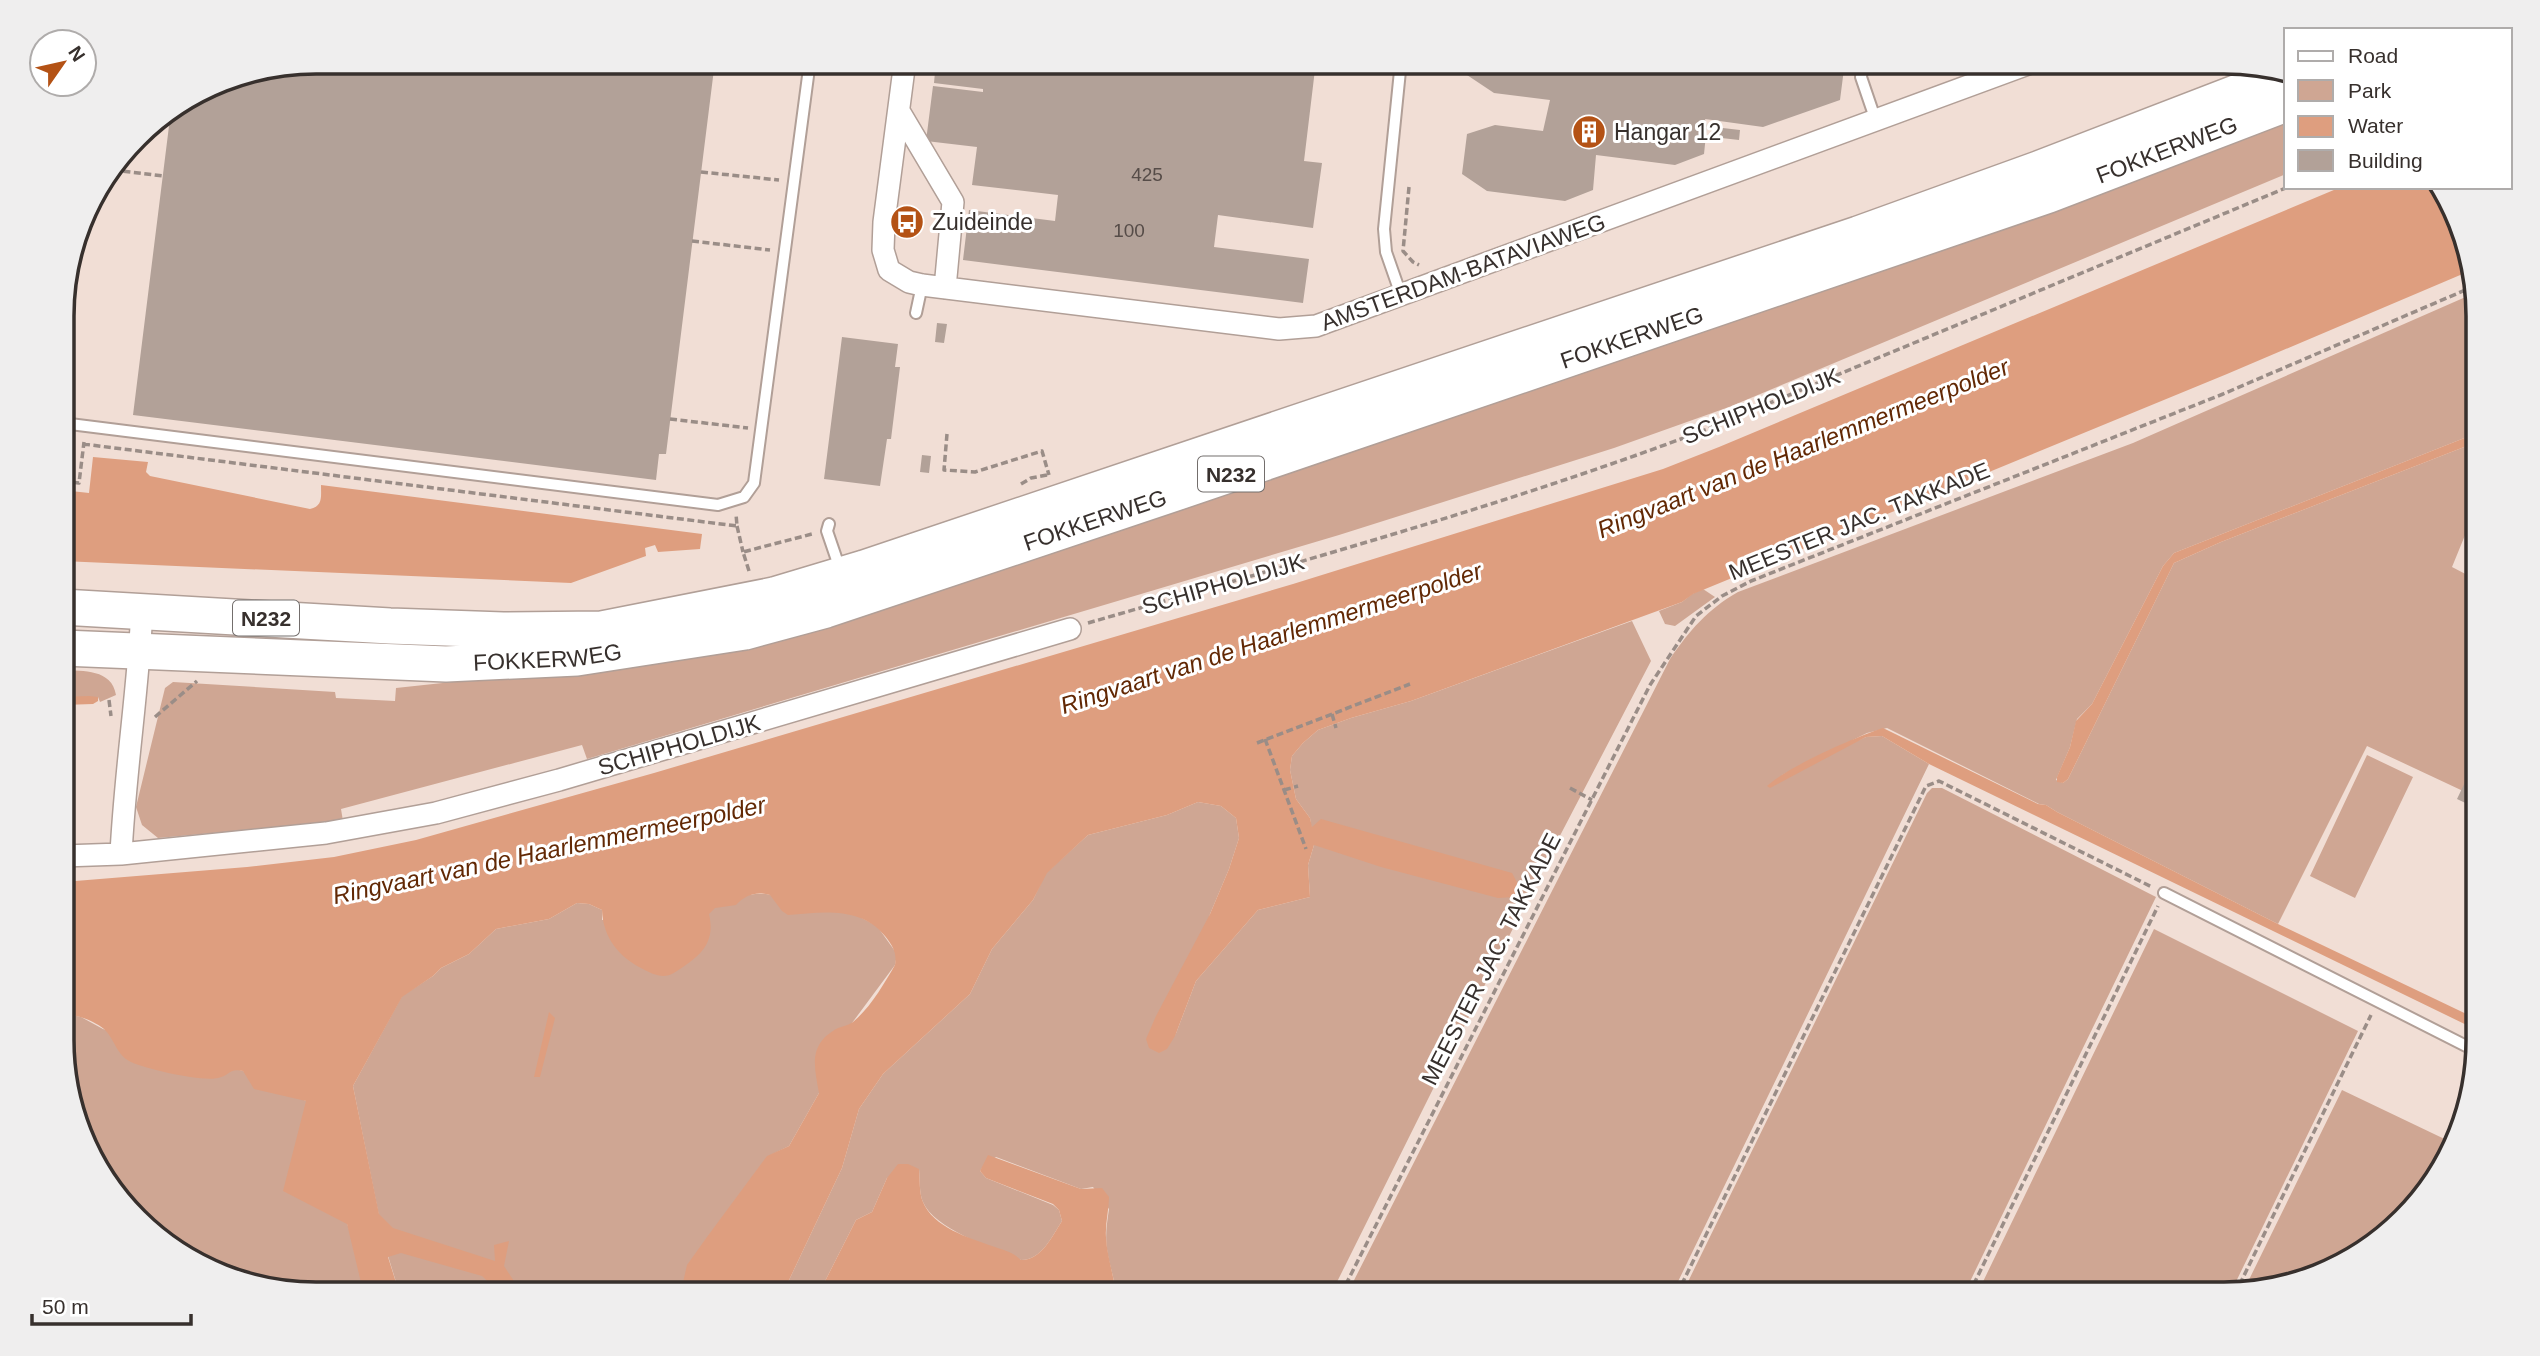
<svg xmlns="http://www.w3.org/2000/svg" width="2540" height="1356" font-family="Helvetica,sans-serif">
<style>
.green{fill:#cfa693}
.water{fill:#de9e7f}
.building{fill:#b2a198}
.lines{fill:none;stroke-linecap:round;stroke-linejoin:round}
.service-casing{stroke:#b19f97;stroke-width:14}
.minor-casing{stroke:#b19f97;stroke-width:24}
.primary-casing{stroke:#b19f97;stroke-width:38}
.path{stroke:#9a8d87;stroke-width:3.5;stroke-dasharray:7 3.5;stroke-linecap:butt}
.service{stroke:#fff;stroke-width:10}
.minor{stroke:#fff;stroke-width:21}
.primary{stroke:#fff;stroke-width:35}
.labels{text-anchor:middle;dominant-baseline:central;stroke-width:6;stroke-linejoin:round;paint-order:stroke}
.number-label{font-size:19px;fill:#564c48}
.shield{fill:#fff;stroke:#736e6c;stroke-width:2}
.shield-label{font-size:21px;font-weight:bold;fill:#37302d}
.poi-label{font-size:23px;fill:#37302d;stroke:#fff;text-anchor:start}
.street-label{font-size:23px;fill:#37302d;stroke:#fff}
.water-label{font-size:24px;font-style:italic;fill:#622804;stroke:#fff}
.rim{fill:none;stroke:#37302d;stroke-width:3.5}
</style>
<rect width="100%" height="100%" fill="#f1ded5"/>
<path class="green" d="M2286,117V174L1729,407L1614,448L1339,535L587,759L582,745L341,809L343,821L158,838L142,825L136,807L165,688L173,682L335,692L336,698L395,701L396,688L544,672Z
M2477,292V433L2174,553L2163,566L2092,704L2077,719L2070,747L2056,780L2063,783L2068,779L2174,563L2221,542L2477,442V519L2470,523L2452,567L2477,580L2478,798L2367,746L2278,924L2057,812L2046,805L2039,804L1887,728L1867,733L1780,776L1866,737L1882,736L1929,764L1672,1294H1347L1670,659C1689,631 1708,609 1738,592L2133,443Z
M1703,589L1715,597L1675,626L1665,624L1659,611L1682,602L1692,594Z
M1632,621L1651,661L1539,876L1331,1294L1116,1295C1115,1279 1109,1265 1107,1249C1105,1235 1107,1223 1109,1209L1093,1187L1081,1189L996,1157L985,1164L980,1171L986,1178L1053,1205L1059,1210L1062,1221C1052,1236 1042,1260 1021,1260C995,1249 934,1229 923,1202C919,1193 920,1179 919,1169L887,1178L872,1212L856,1220L818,1295H782L842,1168L859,1109L883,1074L970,994L992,949L1033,900L1046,873L1088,835L1167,815L1198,802L1221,806L1236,818L1239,838L1229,869L1210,914L1175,1036L1196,981L1258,910L1310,897L1308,865L1314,845L1310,818L1296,799L1290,770L1292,756L1303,743L1318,730L1351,718L1411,701Z
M63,670C83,671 112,669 116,695L100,702L98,697H63Z
M2367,755L2413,777L2355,898L2310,876Z
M1932,788H1942L2156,897L1964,1294H1682L1927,793Z
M755,894H766L858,916L877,926L897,954L895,965L852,1023L819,1093L789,1146L771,1155L702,1295H400L385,1246L353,1086L402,996L433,976L441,968L469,954L496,929L549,919L577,903L589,904L602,910V920Z
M2154,929L2358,1031L2230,1294H1977Z
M68,1014L81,1017L103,1029L243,1071L306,1101L371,1295H315L203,1268L104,1182L63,1074V1016Z
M2342,1090L2455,1144L2452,1153L2366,1252L2242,1294Z"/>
<path class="water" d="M2341,187H2441L2472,270L2227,374L1693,594L1682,602L1411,701L1351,718L1318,730L1303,743L1292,756L1290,770L1296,799L1310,818L1312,827L1321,819L1512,873L1519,886L1513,897L1498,898L1381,867L1314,845L1308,865L1310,897L1258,910L1196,981L1175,1036L1167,1049L1159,1053L1149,1048L1146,1039L1156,1016L1210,914L1229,869L1239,838L1236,818L1221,806L1198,802L1167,815L1088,835L1047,873L1033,900L992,949L970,994L883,1074L859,1109L842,1168L782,1295H689L682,1287L687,1265L707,1237L767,1156L789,1146L819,1093C814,1065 808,1044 838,1028C843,1026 849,1025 853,1022C870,1008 884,984 895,965C897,953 893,946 885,936C861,906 822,912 788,915L782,911L770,895C756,891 745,895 736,905L715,908L709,914C715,940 704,953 683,967C677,971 671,976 663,976C657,976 648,972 643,969C619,957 603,938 602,910L589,904L577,903L549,919L496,929L469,954L441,968L433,976L402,997L353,1086L379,1214L393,1228L495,1261L494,1245L509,1241L504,1266L523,1295H497L498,1291L482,1276L401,1253L388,1257L400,1295H364L347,1224L283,1191L306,1101L254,1089L243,1071C228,1068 230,1076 218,1078C202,1082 146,1069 131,1062C116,1055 115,1039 104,1029C96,1022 73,1012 63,1016V882L247,867L334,857L416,840L654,773L1293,584L1663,469L1719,447Z
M2477,433V442L2221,542L2174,563L2068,779L2063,783L2057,782V777L2070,747L2076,721L2092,704L2163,566L2174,553Z
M93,457L148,462L146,472L150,476L310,509C323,506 321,497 321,485L702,534L700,549L658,552L655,545L645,548L646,556L571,583L62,561V490L89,493Z
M89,696L98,697V701L93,704L63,705V697Z
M1883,728L2038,804L2046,805L2057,812L2278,924L2479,1020V1031L1929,764L1882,736L1866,737L1770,788L1767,786C1789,766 1853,738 1883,728Z
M549,1012L555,1018L540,1077H534Z
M988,1155L1081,1189L1102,1188L1109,1197C1109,1210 1105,1224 1106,1237C1107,1257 1114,1275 1116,1295H995L965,1290L956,1291L954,1295H818L856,1220L872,1212L887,1178L898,1164H908L919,1169C920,1179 919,1193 923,1202C933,1227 969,1238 992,1246C1003,1250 1013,1252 1021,1260C1042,1260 1052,1236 1062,1221L1059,1210L1053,1204L986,1178L980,1171Z"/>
<path class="building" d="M315,61H715L666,454H659L656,480L133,415L171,110L218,80Z
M936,61H1316L1304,161L1322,163L1313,228L1218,215L1214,247L1309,259L1303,303L963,260L969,210L1055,221L1058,195L972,185L977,147L926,141L933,86L983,92V89L934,83Z
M1446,61H1845L1840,100L1763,127L1705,119L1707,125L1704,154L1675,165L1596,155L1593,190L1565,201L1487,191L1462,174L1467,134L1495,125L1543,131L1550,100L1494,93Z
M1714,127L1740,130L1739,140L1713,137Z
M937,323L947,324L944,343L935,342Z
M842,337L898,344L895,367H900L891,439H887L880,486L824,479Z
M922,455L931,456L929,473L920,472Z
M2478,755V809L2457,799Z
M2479,959V988L2467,982Z"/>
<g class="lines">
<g class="service-casing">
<path id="service" d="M1863,61L1861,77L1876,121
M1401,295L1386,252L1384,229L1401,61
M916,313L922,285
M62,423L718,505L744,497L754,483L810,61
M829,524L827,531L841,572
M2164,893L2476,1051"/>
</g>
<g class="minor-casing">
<path id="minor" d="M905,61L884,222L883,250L889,270L909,282L922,285L1279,329L1316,326L2036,61
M899,111L953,202L945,288
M121,854C125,772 138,692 142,610
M63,856L121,854L326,833L436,813L559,780L1070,629"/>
</g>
<g class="primary-casing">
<g id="primary">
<path d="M62,607L390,626L503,630L602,629L774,595L864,568L1858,234L2038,169L2282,75"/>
<path id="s1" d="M63,648L446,664L577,658L745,632L826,610L1164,497L2049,195L2286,104"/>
</g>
</g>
<path class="path" d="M113,170L163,176
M701,172L779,180
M1409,187L1403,251L1413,262L1419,265
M692,241L770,250
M670,419L748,428
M947,434L944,470L975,472L1042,451L1049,475
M83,444L737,526L736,514
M62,481L79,483L84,442
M1021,484L1031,478L1047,475
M737,526L743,552
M749,571L743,552L812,534
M1088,623C1295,563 1504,506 1705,430L2288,187
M109,700L111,716
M1332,714L1336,728
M155,717L197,681
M1265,739L1306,849
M1257,743L1410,684
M1570,788L1592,800
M1284,790L1298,786
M1341,1294L1650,685L1696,616L1722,596L1751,581L2223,394L2477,285
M1677,1294L1926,786L1939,781L2152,887
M1969,1294L2158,906
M2235,1294L2371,1015"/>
<use href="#service" class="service"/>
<use href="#minor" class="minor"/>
<use href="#primary" class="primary"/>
</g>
<defs>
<g id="building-disc" transform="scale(1.75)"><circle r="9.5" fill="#b45215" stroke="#fff"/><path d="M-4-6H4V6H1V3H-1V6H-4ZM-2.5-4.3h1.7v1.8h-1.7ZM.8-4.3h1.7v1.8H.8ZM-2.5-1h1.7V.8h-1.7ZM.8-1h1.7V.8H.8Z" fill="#fff"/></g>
<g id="bus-disc" transform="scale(1.75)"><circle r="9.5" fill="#b45215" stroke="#fff"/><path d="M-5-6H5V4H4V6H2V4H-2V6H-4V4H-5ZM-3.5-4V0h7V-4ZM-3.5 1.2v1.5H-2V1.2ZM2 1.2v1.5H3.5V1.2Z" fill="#fff"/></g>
</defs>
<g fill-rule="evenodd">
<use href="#building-disc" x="1589" y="132"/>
<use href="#bus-disc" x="907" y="222"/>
</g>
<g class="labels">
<g class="number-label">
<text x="1147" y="174">425</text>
<text x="1129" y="230">100</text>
</g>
<g class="shield">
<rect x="1198" y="456.5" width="66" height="35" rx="5"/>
<rect x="233" y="600.5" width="66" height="35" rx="5"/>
</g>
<g class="shield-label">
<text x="1231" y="474">N232</text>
<text x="266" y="618">N232</text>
</g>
<g class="poi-label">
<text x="1614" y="132">Hangar 12</text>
<text x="932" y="222">Zuideinde</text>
</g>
<g class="street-label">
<text stroke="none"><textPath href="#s1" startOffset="2186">FOKKERWEG</textPath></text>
<text transform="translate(1463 272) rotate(-20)">AMSTERDAM-BATAVIAWEG</text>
<text stroke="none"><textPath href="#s1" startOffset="1619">FOKKERWEG</textPath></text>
<text transform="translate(1761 406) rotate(-22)">SCHIPHOLDIJK</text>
<text stroke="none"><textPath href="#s1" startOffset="1052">FOKKERWEG</textPath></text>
<text transform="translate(1859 521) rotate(-22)">MEESTER JAC. TAKKADE</text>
<text transform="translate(1223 584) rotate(-16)">SCHIPHOLDIJK</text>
<text stroke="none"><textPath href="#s1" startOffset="485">FOKKERWEG</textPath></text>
<text transform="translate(679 745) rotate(-16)">SCHIPHOLDIJK</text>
<text transform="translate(1491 959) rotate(-63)">MEESTER JAC. TAKKADE</text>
</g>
<g class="water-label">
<text transform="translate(1803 448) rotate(-22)">Ringvaart van de Haarlemmermeerpolder</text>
<text transform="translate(1271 638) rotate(-18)">Ringvaart van de Haarlemmermeerpolder</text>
<text transform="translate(549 850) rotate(-12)">Ringvaart van de Haarlemmermeerpolder</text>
</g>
</g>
<path d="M0 0H2540V1356H0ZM316 74H2224A242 242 0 0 1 2466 316V1040A242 242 0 0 1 2224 1282H316A242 242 0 0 1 74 1040V316A242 242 0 0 1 316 74Z" fill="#efeeee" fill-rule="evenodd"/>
<path class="rim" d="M316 74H2224A242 242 0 0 1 2466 316V1040A242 242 0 0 1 2224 1282H316A242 242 0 0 1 74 1040V316A242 242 0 0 1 316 74Z"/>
<rect x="2284" y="28" width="228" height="161" fill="#ffffff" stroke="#afacab" stroke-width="2"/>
<rect x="2298" y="51" width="35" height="10" fill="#ffffff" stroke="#afacab" stroke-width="2"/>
<text x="2348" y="63" font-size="21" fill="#37302d">Road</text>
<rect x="2298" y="80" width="35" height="21" fill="#cfa693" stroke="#afacab" stroke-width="2"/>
<text x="2348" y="98" font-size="21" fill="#37302d">Park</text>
<rect x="2298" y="116" width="35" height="21" fill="#de9e7f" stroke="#afacab" stroke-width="2"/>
<text x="2348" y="133" font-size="21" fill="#37302d">Water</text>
<rect x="2298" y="150" width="35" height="21" fill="#b2a198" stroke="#afacab" stroke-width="2"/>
<text x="2348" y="168" font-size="21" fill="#37302d">Building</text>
<g transform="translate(63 63) rotate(56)"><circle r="33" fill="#ffffff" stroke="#afacab" stroke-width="2"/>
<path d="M0-5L12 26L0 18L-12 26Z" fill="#b45215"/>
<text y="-10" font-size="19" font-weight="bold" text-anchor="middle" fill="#37302d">N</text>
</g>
<path d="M32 1314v10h159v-10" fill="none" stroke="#37302d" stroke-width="3.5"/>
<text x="42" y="1314" font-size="21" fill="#37302d" stroke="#ffffff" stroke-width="5" paint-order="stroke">50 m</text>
</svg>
